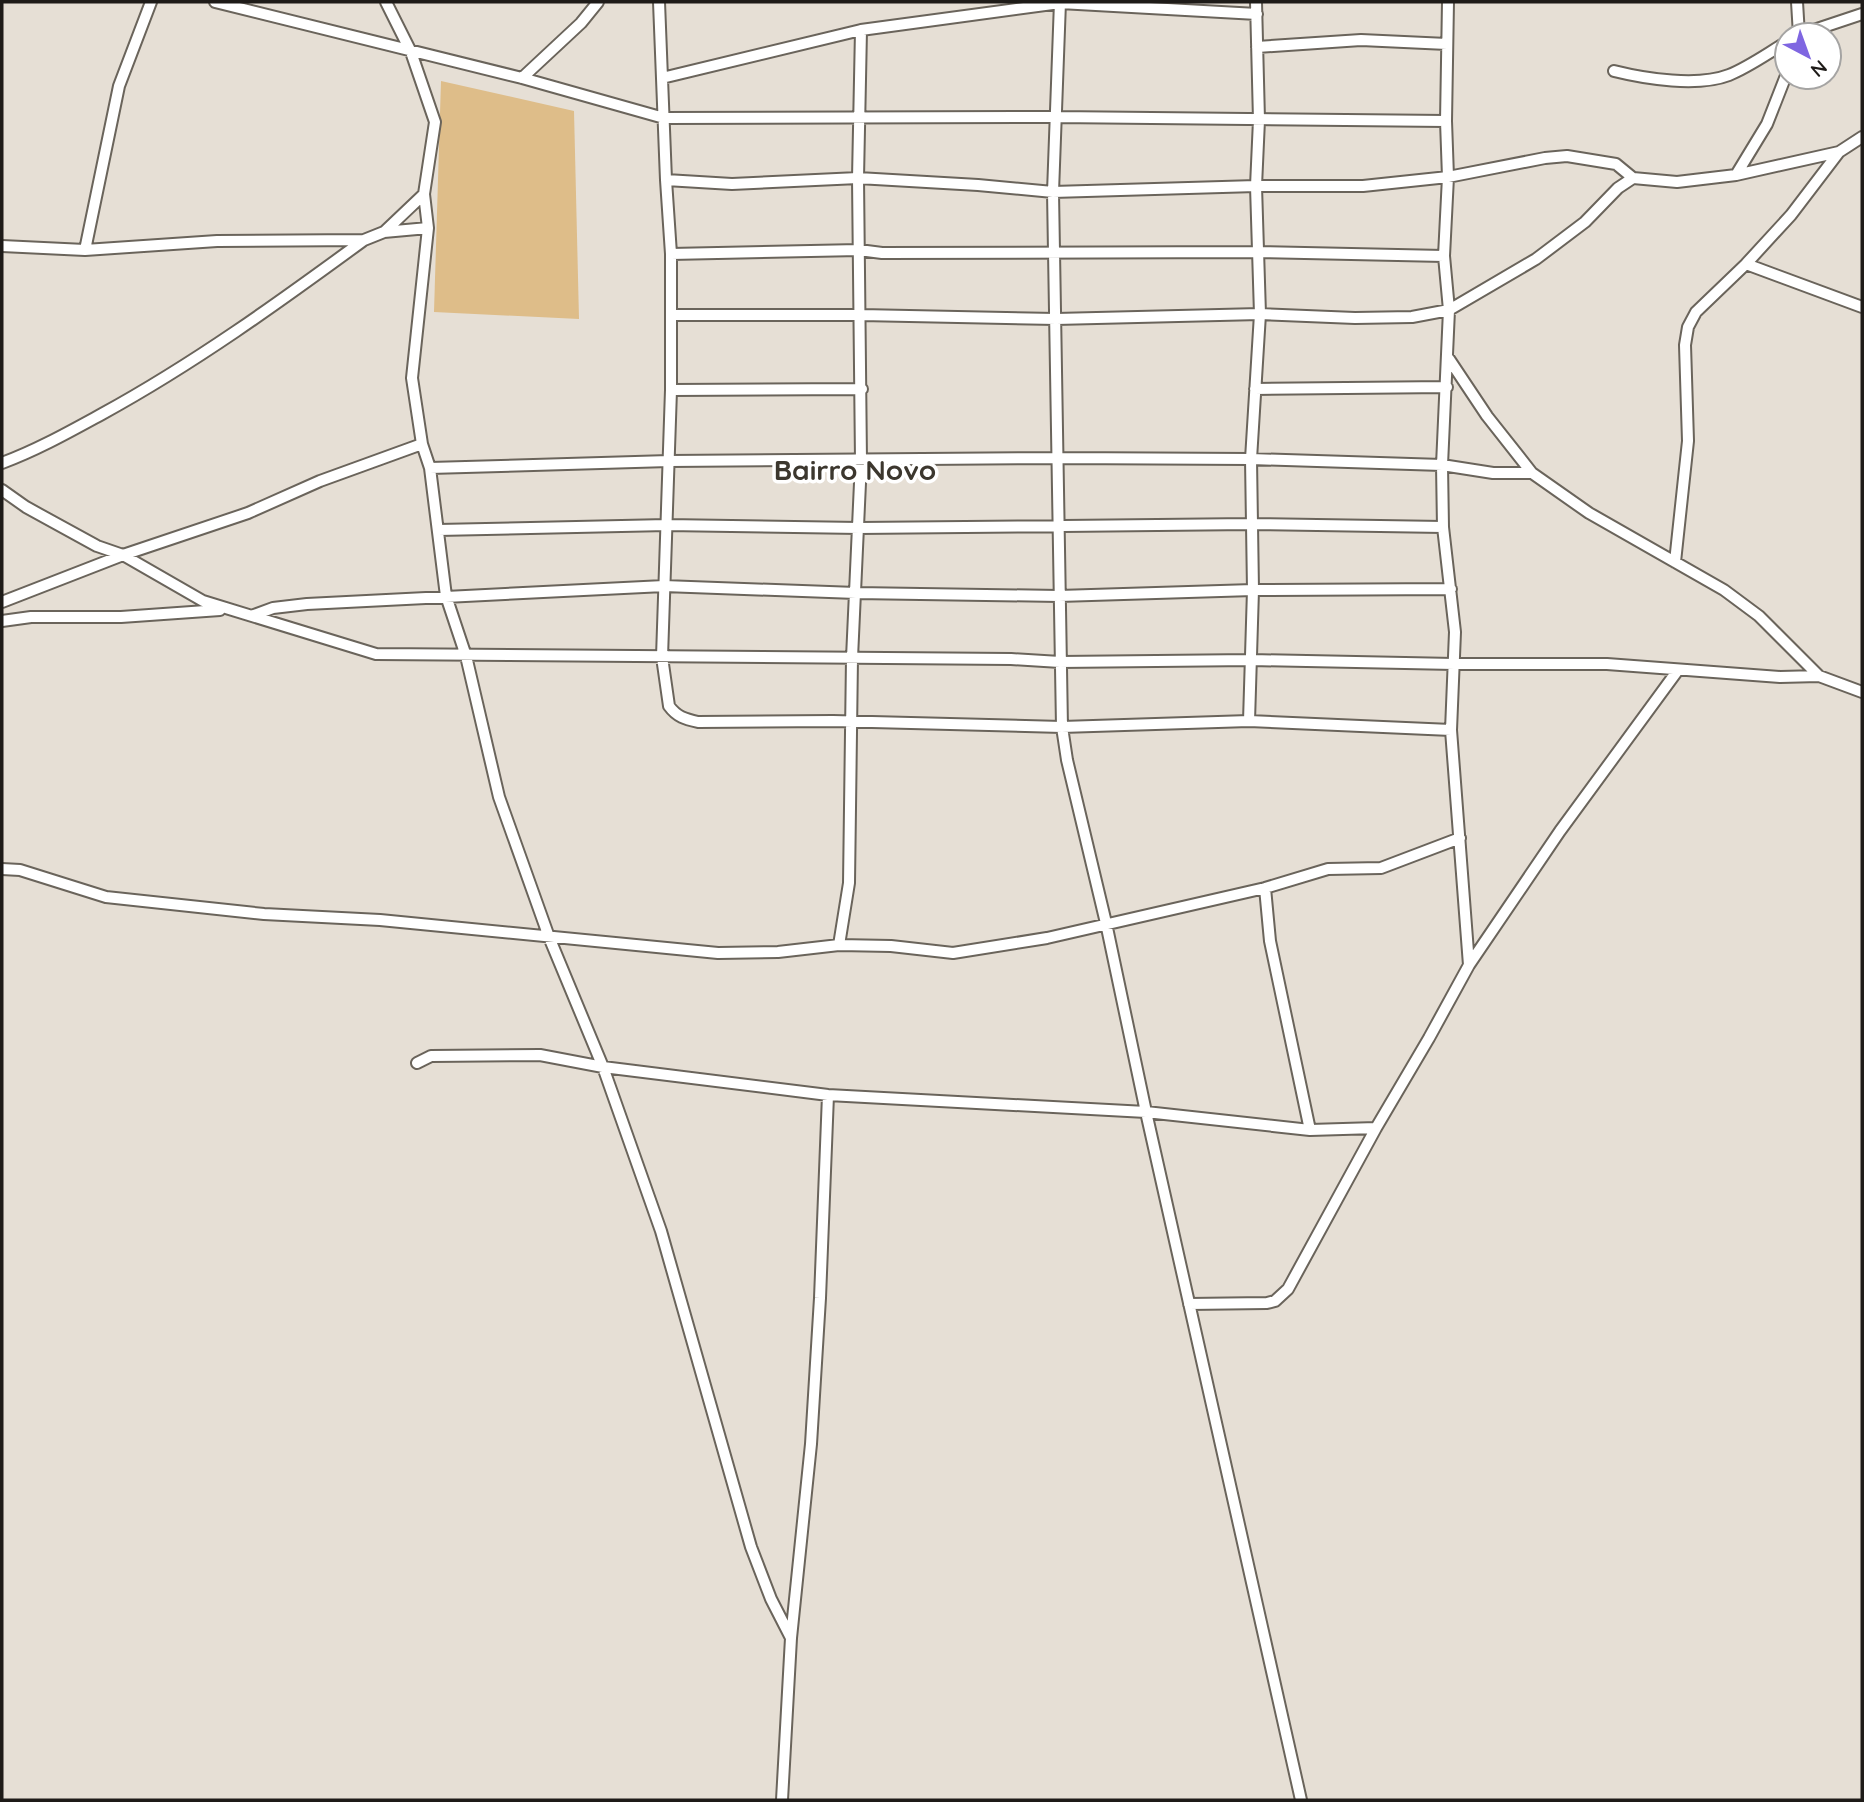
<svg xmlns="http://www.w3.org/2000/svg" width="1864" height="1802" font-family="Quicksand,sans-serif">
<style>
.green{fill:#debd89}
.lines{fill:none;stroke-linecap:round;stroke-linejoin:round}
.minor-casing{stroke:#6a645b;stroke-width:14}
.minor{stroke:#fff;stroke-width:10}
.labels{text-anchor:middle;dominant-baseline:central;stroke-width:7;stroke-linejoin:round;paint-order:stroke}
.district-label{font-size:28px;font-weight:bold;fill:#3c372e;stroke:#fff}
</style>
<rect width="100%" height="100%" fill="#e6dfd5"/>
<path class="green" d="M441,81L574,111L579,319L434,312Z"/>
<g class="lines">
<g class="minor-casing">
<path id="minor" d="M215,2L522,78L664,118L1056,117L1446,121
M386,2L411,52L435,122L424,194L428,228L412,378L422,444L430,468L446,596L466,656L499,797L549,937L603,1067L661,1231L751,1547L771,1599L791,1638
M659,2L666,180L671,254V390L662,657L669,706C677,717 685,719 698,722L833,721L1062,727L1249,721L1451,730
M1060,2L1053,192L1062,727L1067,760L1106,923L1146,1112L1301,1800
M1448,2L1446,121L1448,177L1444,256L1449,310L1442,465L1443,527L1455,632L1451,730L1469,965
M1797,2L1799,35
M1799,35L1862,14
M1257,47L1361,40L1447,44
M1614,71C1646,79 1698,87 1729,75C1749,67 1768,53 1787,42
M522,78L581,23L598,2
M662,78L861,30
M1736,175L1767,124L1787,73
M666,180L732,184L858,178L978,185L1053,192L1256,186H1363L1448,177L1545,158L1567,156L1616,164L1633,178
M384,232L428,228
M2,246L85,250L217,241L364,240
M85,250L119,86L151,2
M671,254L859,250L882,253L1258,252L1444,256
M1746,264L1862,307
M671,315H861L1056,319L1260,314L1355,318L1412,317L1449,310L1536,259L1585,222L1618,188L1633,178L1677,182L1736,175L1839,152L1862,137
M1449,359L1487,416L1532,473L1589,513L1724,590L1759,616L1819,676
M1255,389L1447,387
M671,390L862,389
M2,463C37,450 69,432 102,414C195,363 278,303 364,240L384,232L424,194
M430,468L669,461L1057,458L1251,459L1442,465L1493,473H1532
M2,490L26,507L97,546L123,555L203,601L376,654L1011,659L1060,662L1252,660L1454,664H1607L1780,677L1819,676L1862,692
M438,530L667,525L859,528L1251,524L1443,527
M1675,562L1688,441L1685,345L1688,327L1696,312L1746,264L1791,215L1839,152
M2,602L123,555L248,513L320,481L422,444
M254,615L273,608L307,604L664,586L856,593L1059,596L1253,590L1451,589
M2,621L31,617H121L220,610
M1249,721L1253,590L1251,459L1260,314L1256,186L1259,120L1256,2
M2,869L20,870L106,897L264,914L380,920L718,953L778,952L839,945L891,946L953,953L1047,938L1265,888L1328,869L1381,868L1460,838
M1265,888L1270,941L1310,1130
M839,945L849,883L852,658L861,461L858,178L861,30L1060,3L1257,14
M417,1063L431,1056L540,1055L603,1067L828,1095L1146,1112L1310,1130L1376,1128
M1189,1304L1267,1303L1275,1301L1288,1289L1376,1128L1429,1038L1469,965L1560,831L1678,670
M782,1800L791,1638L811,1444L820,1298L828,1095"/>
</g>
<use href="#minor" class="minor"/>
</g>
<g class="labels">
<g class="district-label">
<text x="855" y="469">Bairro Novo</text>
</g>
</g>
<rect width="1864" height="1802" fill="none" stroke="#1e1b18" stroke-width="7"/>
<g transform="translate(1808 56) rotate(139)"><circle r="33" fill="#ffffff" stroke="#a5a4a3" stroke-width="2"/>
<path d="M0-5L12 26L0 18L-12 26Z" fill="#7f66e1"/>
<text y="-10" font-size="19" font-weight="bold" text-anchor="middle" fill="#1e1b18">N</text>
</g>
</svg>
